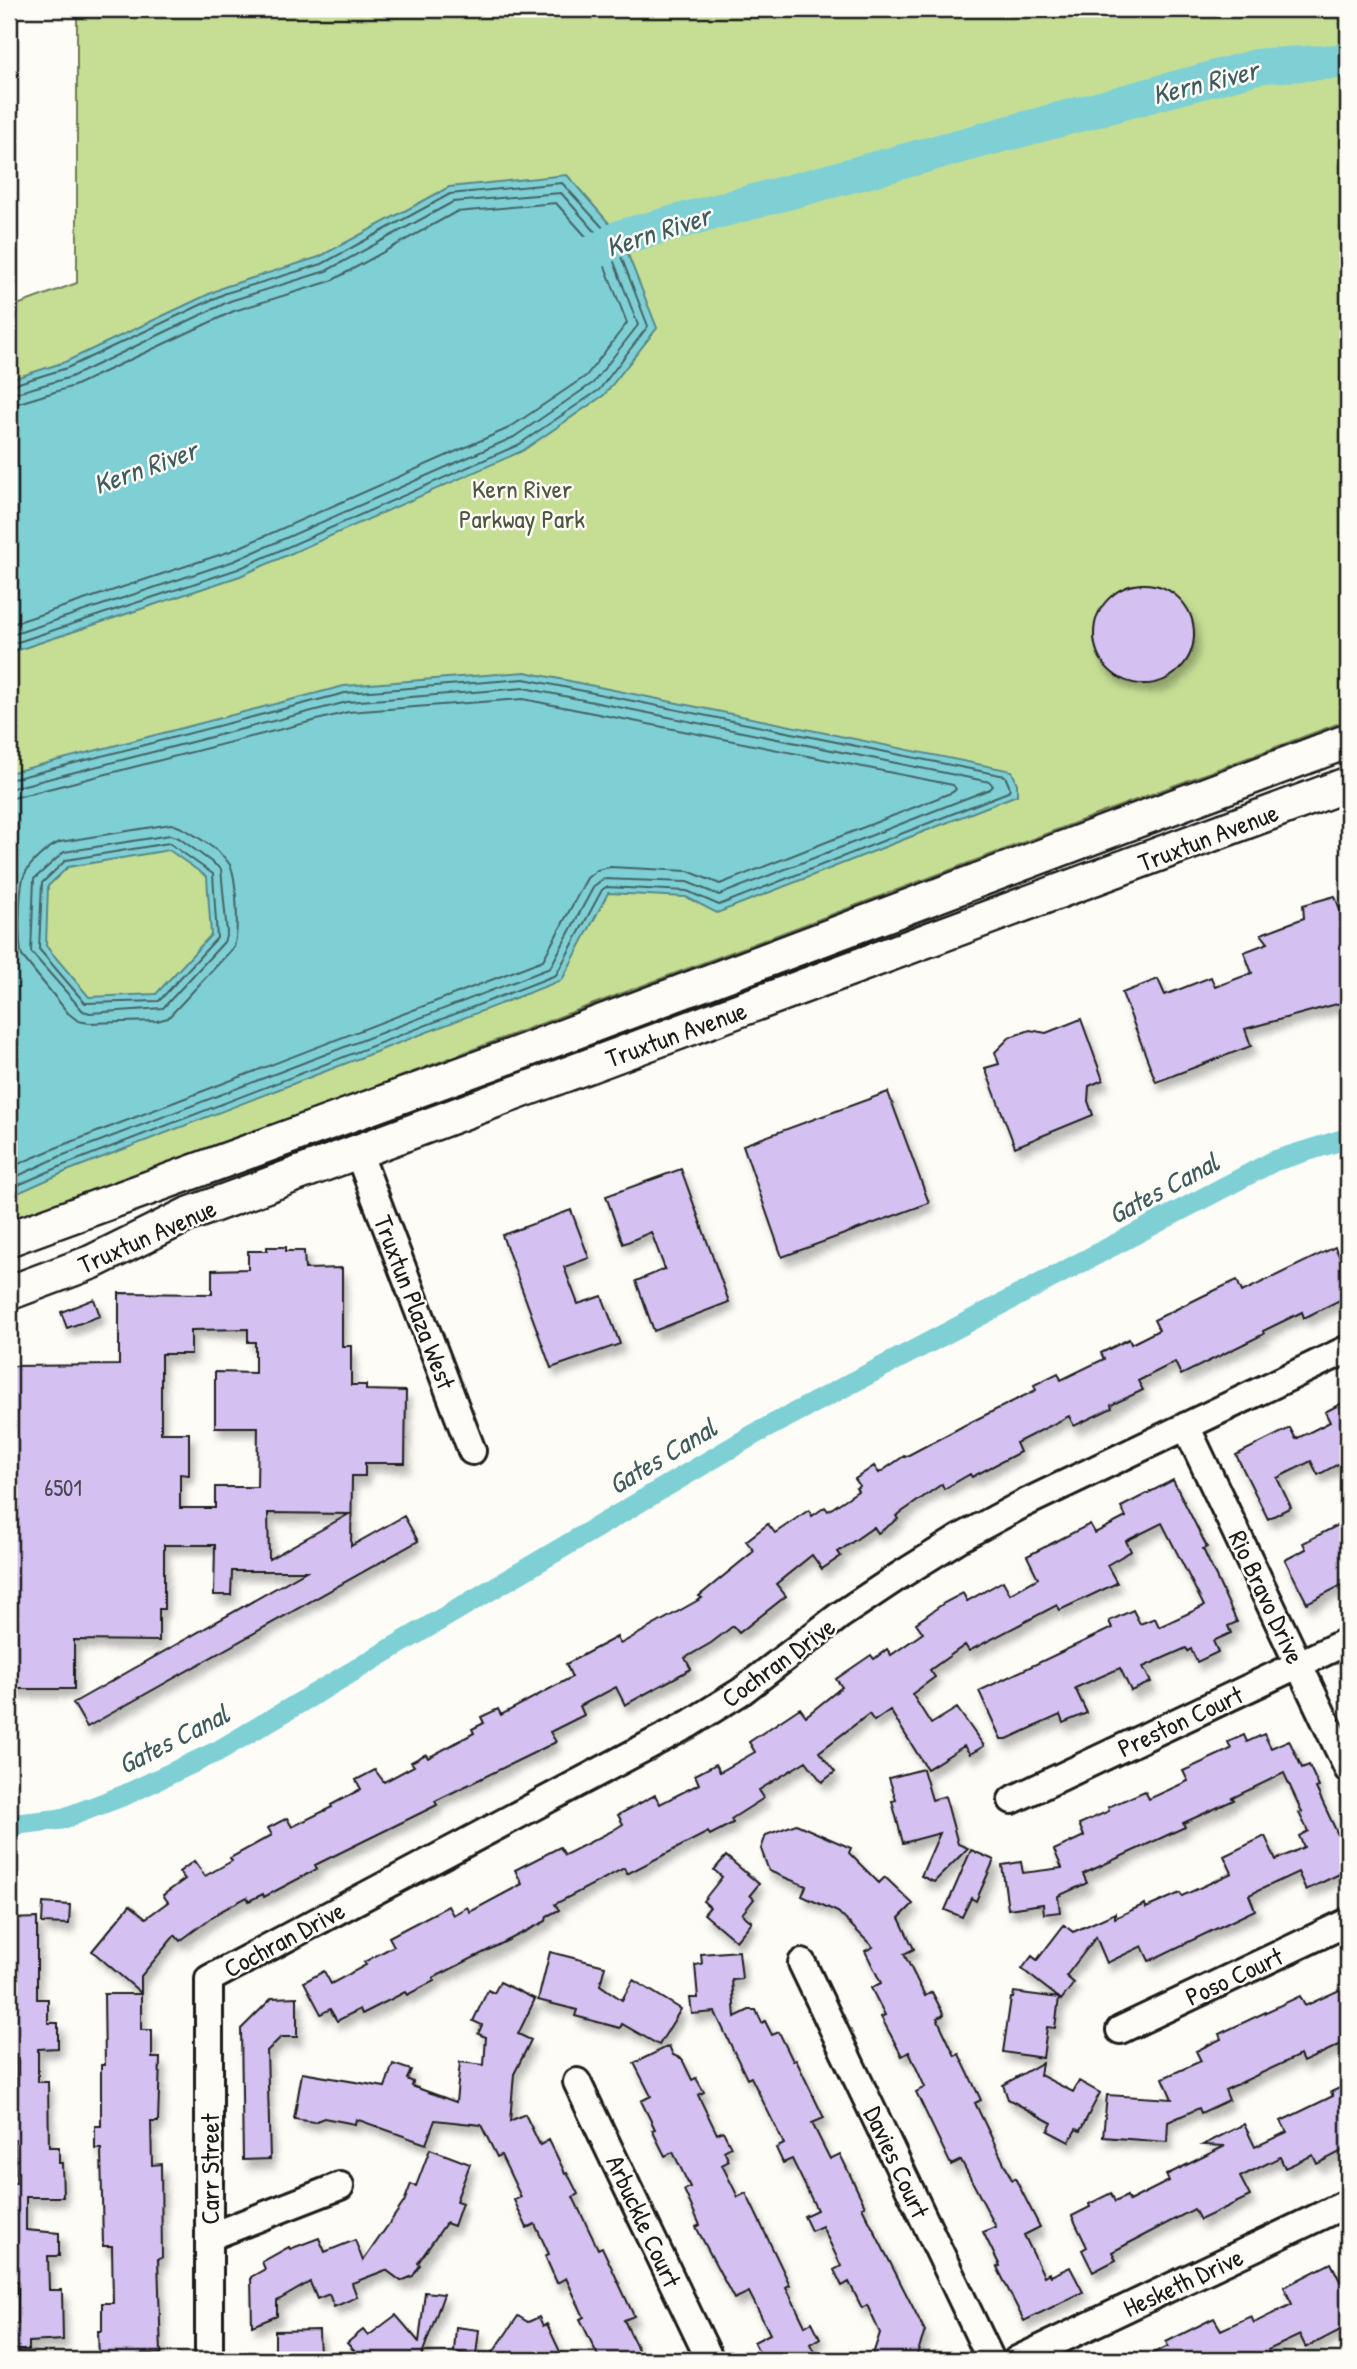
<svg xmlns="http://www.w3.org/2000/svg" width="1357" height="2369" font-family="'Patrick Hand',sans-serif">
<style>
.green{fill:#c5de94;stroke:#707d58;stroke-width:2}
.water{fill:#7fd0d5;stroke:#57888b;stroke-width:2;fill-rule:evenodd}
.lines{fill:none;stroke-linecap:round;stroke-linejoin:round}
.shore{stroke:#446466;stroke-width:2}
.canal{stroke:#7fd0d5;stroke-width:21}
.river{stroke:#7fd0d5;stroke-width:35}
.building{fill:#d4c1f1;stroke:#1c1c1c;stroke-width:2;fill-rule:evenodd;filter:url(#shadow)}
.minor-casing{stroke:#1c1c1c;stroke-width:32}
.major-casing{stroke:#1c1c1c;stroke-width:38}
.minor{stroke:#fdfcf7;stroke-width:26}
.major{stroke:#fdfcf7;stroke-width:33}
.labels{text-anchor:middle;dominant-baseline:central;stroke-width:5;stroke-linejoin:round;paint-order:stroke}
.number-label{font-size:23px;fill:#4a4551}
.park-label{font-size:26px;fill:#4f5640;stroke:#fdfcf7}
.street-label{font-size:26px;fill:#1c1c1c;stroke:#fdfcf7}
.water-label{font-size:28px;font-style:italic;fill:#3f5b5d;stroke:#fdfcf7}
</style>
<defs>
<filter id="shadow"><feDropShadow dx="4.5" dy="8" stdDeviation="3.5" flood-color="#0004"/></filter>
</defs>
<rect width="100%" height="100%" fill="#fdfcf7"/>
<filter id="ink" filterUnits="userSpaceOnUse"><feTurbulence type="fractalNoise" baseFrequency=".0143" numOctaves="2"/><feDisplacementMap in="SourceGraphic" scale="14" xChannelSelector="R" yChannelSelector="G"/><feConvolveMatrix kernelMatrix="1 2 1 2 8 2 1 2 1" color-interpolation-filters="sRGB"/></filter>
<g filter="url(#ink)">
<path class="green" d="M77,9H1348V720L9,1224V308L77,283Z"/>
<path class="water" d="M567,175L621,237L657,328L604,395L522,451L240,576L9,653V380L65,362L224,287L319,257L449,187Z
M525,672L1012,771L1017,784V795L717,913L686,897L608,893L562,980L67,1171L9,1197V773L344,686ZM169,850L207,877L211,935L156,994L89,997L46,946L48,886L68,867Z"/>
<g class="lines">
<path class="shore" d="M9,386L67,368L226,293L322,264L450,194L562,183L615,241L648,326L599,390L518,445L238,569L9,645
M9,395L71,377L230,301L326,271L453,202L561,193L608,246L638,325L593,383L514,437L234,561L9,636
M9,406L74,386L234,311L331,281L456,212L556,203L599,251L627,323L586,376L509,428L231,551L9,625
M9,780L345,693L524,679L1005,776L1010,788L1008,792L719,905L687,891L606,887L602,890L556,975L64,1165L9,1189
M9,789L347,702L524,688L990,782L993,786L990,789L719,895L687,882L603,879L594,886L550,968L61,1156L9,1180
M9,799L348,712L523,699L953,785L956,789L953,792L720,884L688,871L610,867L597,870L587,878L543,960L58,1147L9,1168
M171,824C185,827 223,852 230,865C237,878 239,933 234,947L168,1018L157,1021L89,1023L78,1021L68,1013L22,956C18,943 19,888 24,876C29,863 48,847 60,842Z
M170,835L179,838L221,869L227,933L224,942L163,1008L90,1013L83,1011L31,952L34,879L64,852Z
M169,843L213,874L217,938L159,1001L85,1003L39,949L42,883L66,860Z"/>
<path class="canal" d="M9,1825L62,1819L125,1795L218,1751L753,1435L1274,1161L1348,1138"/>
<path class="river" d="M579,261L621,237L1259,66L1348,61"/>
</g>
<path class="building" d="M1094 634a50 50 0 1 1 100 0a50 50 0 1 1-100 0Z
M1335,896L1348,932V1001L1245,1029L1251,1046L1156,1082L1122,993L1158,979L1165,995L1211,977L1215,987L1252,973L1244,952L1268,943L1261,934L1304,918L1303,905Z
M1081,1019L1103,1080L1089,1086L1088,1101L1093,1115L1015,1147L985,1068L999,1064L995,1052L1010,1037L1030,1030L1046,1033Z
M888,1092L929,1203L782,1257L743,1145Z
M681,1169L729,1302L654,1331L636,1281L665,1269L651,1232L623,1244L606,1196Z
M571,1210L589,1258L564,1267L578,1304L602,1296L620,1344L551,1368L502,1235Z
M267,1247H286V1251H304L305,1269L342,1268V1346H351V1385H366V1390L406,1391L405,1463H365V1476H352L351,1546L404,1516L418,1541L87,1727L73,1703L306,1571H232L231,1595H214L215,1545H164V1609H159V1641L74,1640V1689H9V1366L119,1365V1293L212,1294V1270L248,1269V1251H267ZM248,1329V1342H255V1373L215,1372V1427H258L257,1487H215V1508H180V1474L189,1475V1433H161V1354H191V1330ZM268,1513L349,1514L269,1559Z
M1335,1247L1348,1275V1296L1304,1318L1302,1312L1263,1331L1264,1334L1181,1375L1175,1362L1138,1381L1143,1390L1111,1405L1112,1408L1074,1426L1069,1416L1016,1443L1020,1452L972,1477L970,1474L944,1489L942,1484L896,1516L898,1519L878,1533L874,1527L838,1552L841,1556L822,1569L812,1555L776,1584L786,1596L739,1633L733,1626L711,1643L685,1658L691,1669L625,1705L616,1687L580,1706L584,1715L550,1732L556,1742L435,1801L437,1805L315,1865L317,1869L264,1897L263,1894L249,1901L247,1897L219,1912L180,1941L175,1935L141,1976V1993L92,1951L130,1905L146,1918L168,1902L163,1895L185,1879L179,1872L194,1861L205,1876L232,1861L230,1858L272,1835L268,1828L287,1818L292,1827L332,1807L331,1805L361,1789L356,1780L375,1770L384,1782L414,1766L411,1762L426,1754L428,1758L474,1733L472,1729L484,1723L481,1717L498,1709L501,1715L572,1677L566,1664L617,1637L620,1644L702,1598L699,1596L754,1551L746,1541L768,1524L775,1533L809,1510L812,1516L825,1507L828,1511L858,1491L856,1488L860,1486L855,1479L874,1466L879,1473L904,1456L905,1457L965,1425L1036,1390L1034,1385L1058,1373L1061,1380L1104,1359L1101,1353L1129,1339L1131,1344L1159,1330L1154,1320L1205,1295L1237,1280L1242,1292Z
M94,1299L100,1316L67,1328L61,1312Z
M1348,1400V1459L1318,1475L1311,1461L1277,1478L1291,1507L1268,1519L1236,1455L1290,1428L1296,1439L1330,1422L1325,1412Z
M1173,1480L1207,1547L1203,1549L1237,1622L1228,1626L1231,1633L1213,1641L1218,1652L1197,1662L1191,1649L1188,1651L1186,1648L1143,1667L1151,1682L1131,1691L1120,1668L1075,1688L1087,1713L1063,1723L1060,1715L1007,1739H1001L979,1691L1112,1628L1109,1621L1133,1610L1140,1624L1155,1618L1159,1627L1204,1606L1162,1523L1126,1541L1131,1551L1107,1565L1117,1583L1060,1610L1057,1605L969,1651L965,1645L930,1670L935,1677L912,1694L931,1724L957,1708L984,1746L970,1754L964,1746L927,1769L890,1710L874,1721L869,1714L819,1752L835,1772L822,1782L806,1761L759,1790L764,1798L731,1819L733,1823L710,1835L708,1832L627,1874L624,1868L555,1904L559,1910L547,1916L546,1921L433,1978L434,1981L407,1995L405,1992L362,2014L360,2009L337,2021L330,2009L321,2014L304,1982L324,1971L331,1984L366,1965L364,1962L394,1946L389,1937L448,1906L453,1915L467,1907L470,1912L522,1884L515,1870L560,1847L565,1855L612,1831L623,1824L618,1815L655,1795L660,1804L699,1784L695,1775L716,1764L720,1772L755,1752L749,1742L800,1708L806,1716L842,1687L836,1679L871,1655L874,1659L887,1649L891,1655L923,1633L916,1623L944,1603L963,1593L967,1601L1003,1581L1010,1594L1038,1578L1027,1556L1090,1524L1095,1533L1126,1517L1121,1507Z
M1348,1520V1582L1307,1603L1285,1560L1306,1549L1303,1543Z
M1264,1734L1271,1748L1289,1740L1302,1768L1309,1765L1319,1787L1316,1788L1348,1856V1870L1306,1890L1298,1872L1249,1895L1255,1910L1149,1961L1142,1946L1107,1963L1096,1937L1066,1976L1074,1983L1061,2000L1059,1998L1055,2028L1047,2027L1043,2058L1003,2052L1011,1998H1013L1014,1992L1059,1998L1022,1969L1032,1956L1037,1960L1064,1925L1073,1932L1115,1913V1918L1145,1904L1146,1908L1180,1893L1182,1896L1232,1873L1224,1856L1265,1836L1276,1860L1304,1847L1299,1836L1308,1831L1299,1813L1302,1812L1284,1773L1232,1798L1234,1800L1183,1823L1185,1827L1083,1874L1087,1883L1058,1896L1060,1912L1044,1914L1043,1904L1008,1909L1002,1865L1021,1862L1023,1873L1062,1868L1054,1850L1084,1836L1079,1824L1109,1811L1108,1807L1145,1791L1149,1799L1188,1781L1183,1771L1231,1749L1228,1742L1244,1735L1247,1742Z
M923,1769L932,1800L945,1796L958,1844L968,1848L934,1882L921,1876L940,1833L903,1843L892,1801L896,1800L889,1778Z
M796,1824L851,1848L849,1853L879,1883L885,1877L913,1904L899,1918L914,1949L904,1954L925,1996L932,1992L944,2015L937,2018L955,2056L959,2054L981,2100L975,2103L1012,2180L1015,2178L1040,2227L1024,2235L1044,2276L1049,2273L1051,2276L1070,2267L1083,2292L1024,2321L997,2267L1000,2266L983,2232L996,2227L961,2160L951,2165L916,2092L925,2087L909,2052L902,2056L881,2017L885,2015L871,1988L881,1983L865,1951L873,1947L838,1912L802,1896L806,1886L769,1871L761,1849L766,1835Z
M971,1850L994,1860L976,1901L971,1898L962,1917L945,1910Z
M726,1856L759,1884L750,1895L754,1899L742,1914L752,1922L736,1941L704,1914L710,1907L703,1901L722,1877L714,1870Z
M43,1903L70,1905L69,1924L42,1923Z
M37,1918V1999H48V2023H58V2048L38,2049V2082H48L49,2147H59V2163H62L63,2197H26V2230L59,2233V2256H48L49,2290H62L63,2340L29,2342V2350H9V2324H18V2281H14V2260H9V2183H16L15,2139H9V2105L10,2086H16V2054H9V1919Z
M739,1951L742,1979L732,1980L735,2017L749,2010H756L762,2023L765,2021L772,2035L779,2032L793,2061L796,2060L824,2118L812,2123L830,2159L840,2154L865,2206L862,2207L925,2331L915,2360H871L880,2333L867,2305L862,2308L849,2282L842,2286L834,2270L841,2266L822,2226L811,2231L804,2216L817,2210L792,2159L783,2163L776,2148L784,2144L751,2077L747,2079L715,2012L692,2014L690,1998H698L695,1965L702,1964L701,1954Z
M550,1952L605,1966L600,1985L622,2000L633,1980L681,2009L659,2045L622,2024L620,2028L575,2016L577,2010L538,2000Z
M500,1982L535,1999L518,2034L531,2040L514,2074L510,2121L525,2114L540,2145L549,2140L565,2173L567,2172L578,2194L573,2197L598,2249L602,2247L634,2316L624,2320L643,2360H600L580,2319L584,2317L566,2278L557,2283L545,2256L549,2254L535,2224L527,2228L514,2200L521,2197L501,2155L497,2157L481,2125L435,2120L426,2144L356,2119L355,2124L324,2118L314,2122L294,2119L302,2073L385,2087L393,2064L411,2070L407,2079L413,2082L412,2086L456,2102L460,2062L484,2065L486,2037L478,2034L482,2025L473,2021L488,1990L494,1993Z
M1348,1986V2041L1303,2062L1300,2055L1225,2090L1229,2100L1201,2113L1199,2108L1168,2122L1167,2142L1103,2137L1107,2095L1172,2099L1163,2078L1201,2061L1196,2051L1221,2039L1219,2034L1300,1996L1305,2006Z
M104,1994H141V2030H152V2058H160L158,2122H151L152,2165L161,2164L162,2258L158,2259L161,2354H142V2360H99L98,2331H102V2303H113L112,2246H103L101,2149H95V2126H101V2065H105Z
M297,1997V2037H281L267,2051L270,2159L243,2160L241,2029L272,1998Z
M669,2046L673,2055L682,2059L692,2080L696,2078L704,2092L698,2095L717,2134L723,2131L731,2147L724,2151L729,2161L722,2165L738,2197L746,2193L790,2285L786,2287L805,2326L812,2322L820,2338L810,2344L818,2360H763L754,2342L770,2334L749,2292L734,2299L696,2227L700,2225L684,2190L690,2187L673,2152L665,2156L652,2130L655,2129L641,2101L651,2096L634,2063Z
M1042,2063L1040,2075L1073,2092L1079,2081L1100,2093L1080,2131L1076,2129L1069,2142L1048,2131L1052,2123L1008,2099L1003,2085Z
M1348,2084V2148L1317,2164L1313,2155L1285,2168L1280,2157L1240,2177L1250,2196L1200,2220L1194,2209L1112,2252L1116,2260L1093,2272L1082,2250L1087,2247L1072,2216L1090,2207L1089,2204L1111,2193L1115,2202L1127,2196L1129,2201L1169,2181L1166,2175L1225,2146L1203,2145L1244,2124L1255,2147L1287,2132L1281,2121L1333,2096L1331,2092Z
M430,2149L470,2164L456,2201L462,2203L454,2226L446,2223L418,2263L420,2265L413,2276L401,2281L386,2270L352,2283L357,2297L334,2307L329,2294L317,2299L310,2282L277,2301V2316L252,2326L251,2277L265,2269L262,2262L289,2247L290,2249L319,2238L325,2252L355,2240L363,2261L404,2202L411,2184L416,2186Z
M1331,2263L1341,2283L1348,2279V2326L1306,2348L1300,2335L1268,2350L1273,2360H1140L1168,2346L1166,2342L1214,2318L1221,2330L1251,2316L1254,2323L1292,2304L1284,2287Z
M425,2292L444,2294L420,2360H362L347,2343L363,2330L368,2336L396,2315L419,2342Z
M518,2316L528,2322L539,2317L543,2326L547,2324L564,2360H488Z
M456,2327L479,2330L476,2355L454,2352Z
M319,2330L320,2357H309V2360H275V2331Z"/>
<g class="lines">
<g class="minor-casing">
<path id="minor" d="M358,1152L472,1451
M1186,1426L1348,1769
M1012,1800L1348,1641
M802,1963L991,2360
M1120,2030L1348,1922
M577,2082L710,2360
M209,2237L340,2186
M209,2360V1979L689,1724L742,1691L839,1616L899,1576L960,1538L1023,1504L1348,1349
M1017,2360L1348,2203"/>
</g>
<g class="major-casing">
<path id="major" d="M9,1239L511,1056L1348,741
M9,1293L92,1262L187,1215L1348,784"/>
</g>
<use href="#minor" class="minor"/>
<use href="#major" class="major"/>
</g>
</g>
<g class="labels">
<g class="number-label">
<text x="63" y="1487">6501</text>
</g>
<g class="park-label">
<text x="522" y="488">Kern River<tspan x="522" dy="30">Parkway Park</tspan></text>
</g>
<g class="street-label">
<text transform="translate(1208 837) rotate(-21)">Truxtun Avenue</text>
<text transform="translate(676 1034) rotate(-20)">Truxtun Avenue</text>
<text transform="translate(147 1236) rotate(-24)">Truxtun Avenue</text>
<text transform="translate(415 1302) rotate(69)">Truxtun Plaza West</text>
<text transform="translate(1267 1597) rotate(65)">Rio Bravo Drive</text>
<text transform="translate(778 1662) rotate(-36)">Cochran Drive</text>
<text transform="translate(1180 1721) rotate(-25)">Preston Court</text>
<text transform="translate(284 1939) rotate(-28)">Cochran Drive</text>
<text transform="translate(1234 1976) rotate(-25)">Poso Court</text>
<text transform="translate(897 2162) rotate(65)">Davies Court</text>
<text transform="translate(209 2169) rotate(-90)">Carr Street</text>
<text transform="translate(644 2221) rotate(65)">Arbuckle Court</text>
<text transform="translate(1183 2282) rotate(-25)">Hesketh Drive</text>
</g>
<g class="water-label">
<text transform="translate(1205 82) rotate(-14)">Kern River</text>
<text transform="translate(658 231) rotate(-18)">Kern River</text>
<text transform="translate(145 467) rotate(-20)">Kern River</text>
<text transform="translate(1163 1188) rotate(-28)">Gates Canal</text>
<text transform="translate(662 1456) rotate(-31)">Gates Canal</text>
<text transform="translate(173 1739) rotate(-27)">Gates Canal</text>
</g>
</g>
<rect width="1357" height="2369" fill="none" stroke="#fdfcf7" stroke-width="35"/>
<rect x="18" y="18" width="1322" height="2334" fill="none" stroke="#1c1c1c" stroke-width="2.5" filter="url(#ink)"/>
</svg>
